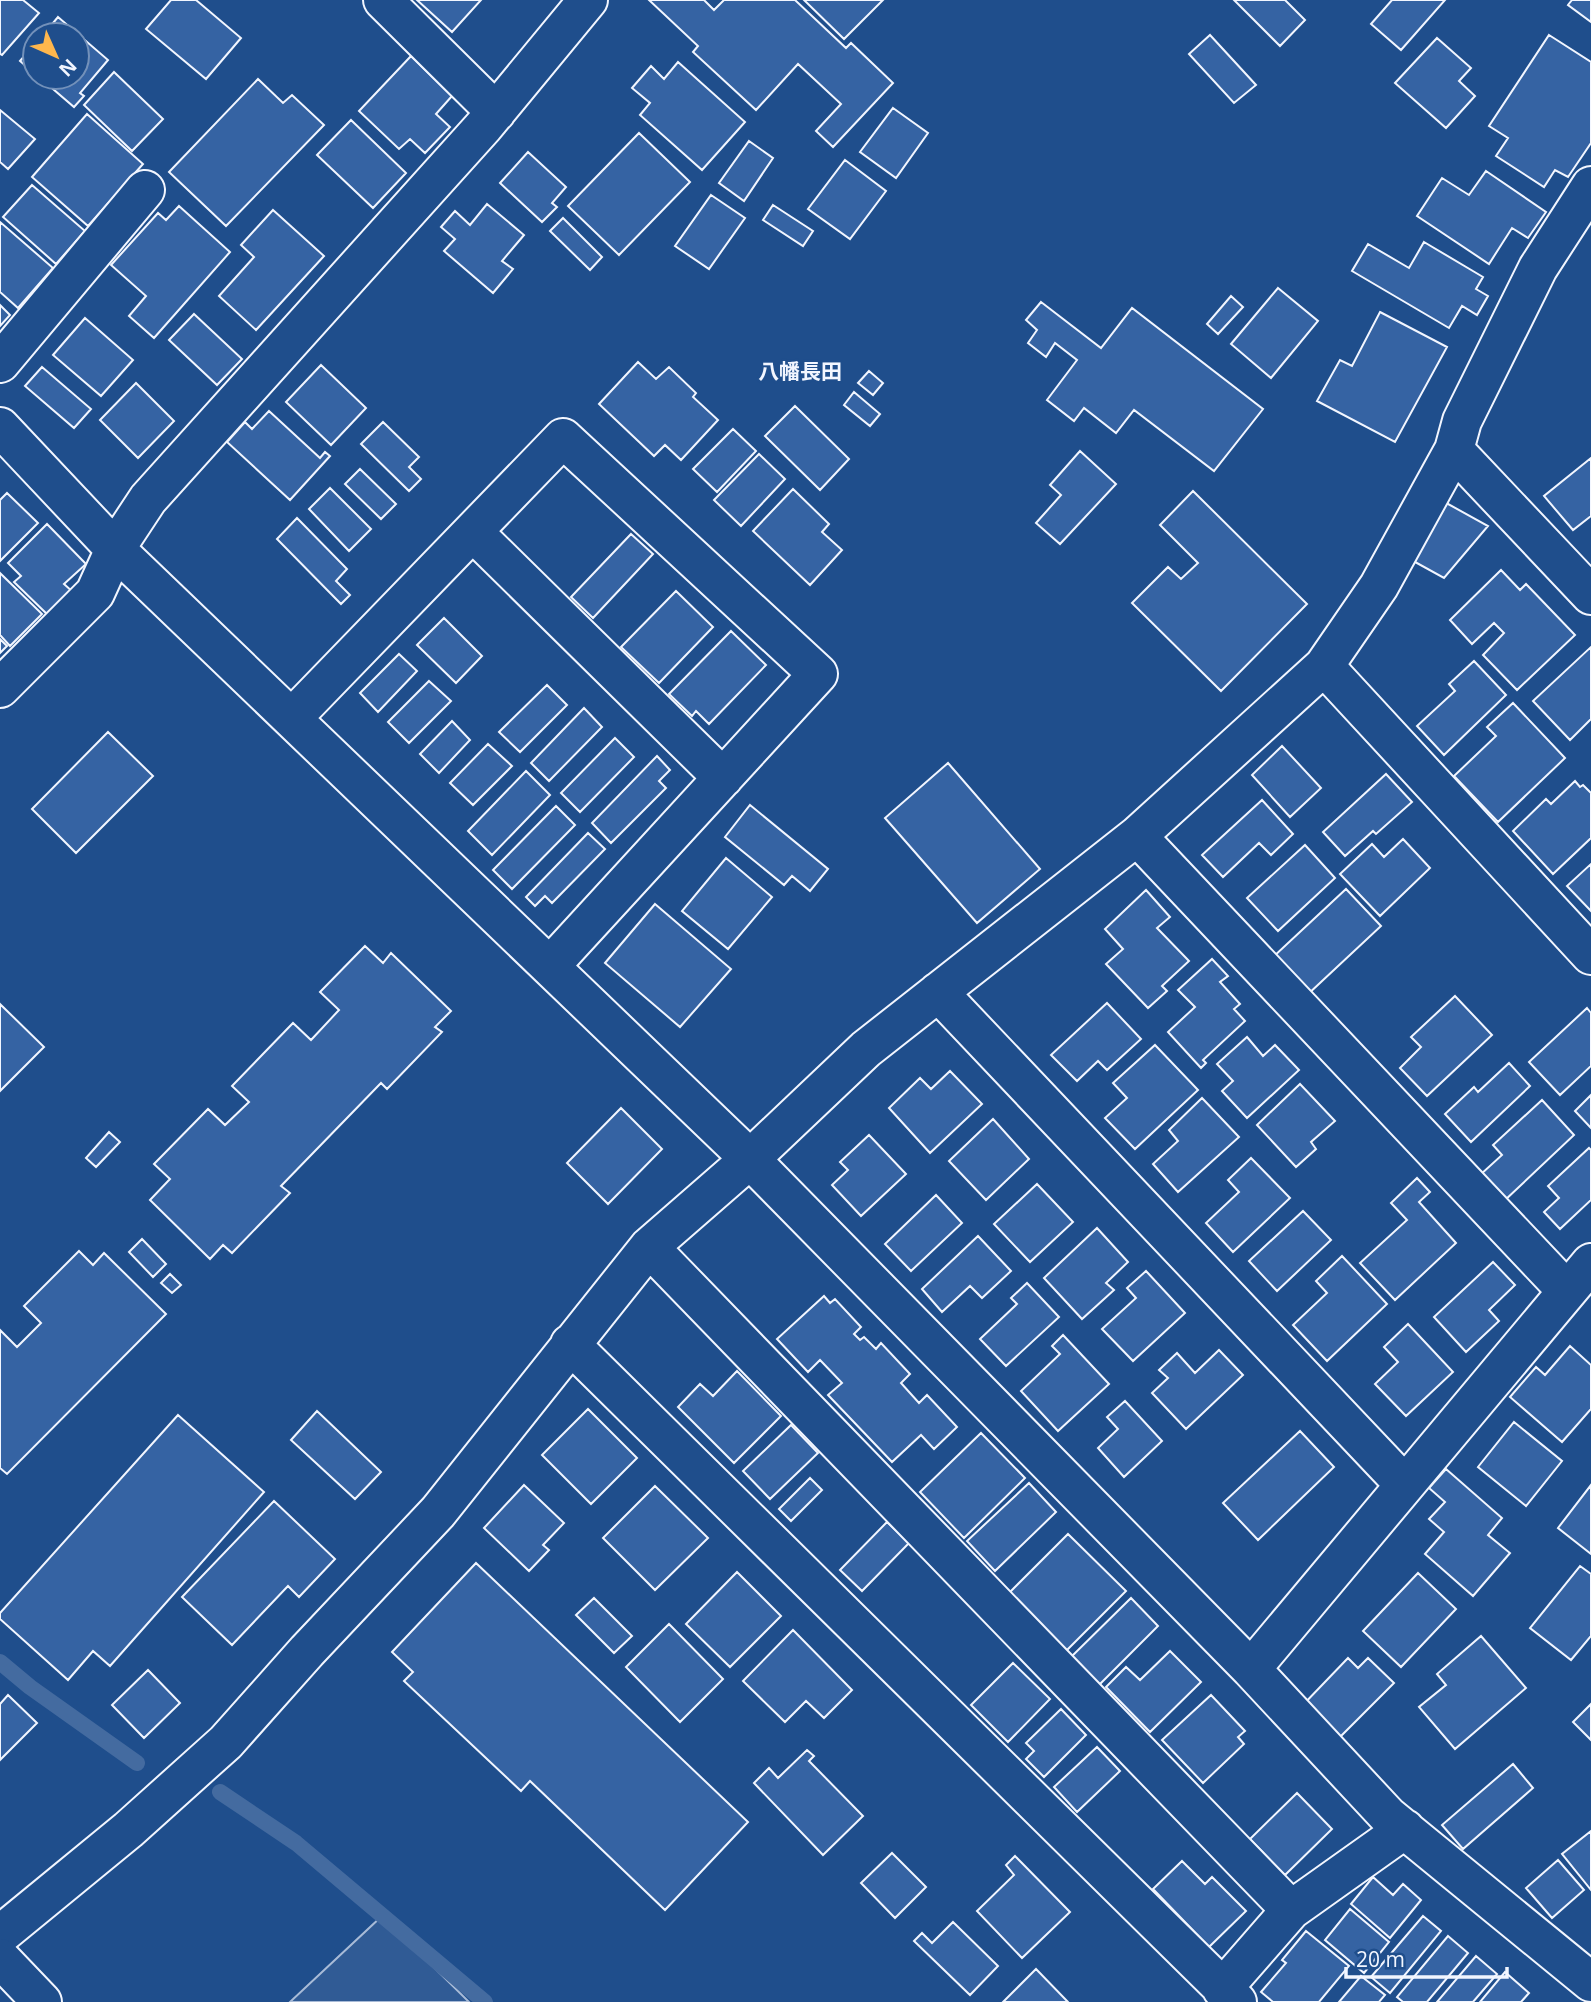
<svg xmlns="http://www.w3.org/2000/svg" width="1591" height="2002" font-family="'Open Sans','Noto Sans JP',sans-serif">
<style>
.built{fill:#305b95;stroke:#a8bbd7;stroke-width:2}
.lines{fill:none;stroke-linecap:round;stroke-linejoin:round}
.stream{stroke:#446ba0;stroke-width:16}
.building{fill:#3563a3;stroke:#f2f6ff;stroke-width:2}
.minor-casing{stroke:#f2f6ff;stroke-width:42}
.major-casing{stroke:#f2f6ff;stroke-width:42}
.minor{stroke:#1f4e8c;stroke-width:38}
.major{stroke:#1f4e8c;stroke-width:38}
.labels{text-anchor:middle;dominant-baseline:central;stroke-width:5;stroke-linejoin:round;paint-order:stroke}
.neighbourhood-label{font-size:21px;font-weight:bold;fill:#f2f6ff;stroke:#1f4e8c}
</style>
<rect width="100%" height="100%" fill="#1f4e8c"/>
<path class="built" d="M382,1916L469,2002H290Z"/>
<g class="lines">
<path class="stream" d="M0,1662L30,1687L137,1763
M220,1792L296,1843L485,2002"/>
</g>
<path class="building" d="M0,0H23L39,13L2,55L0,54Z
M171,0H196L241,38L206,79L146,29Z
M417,0H481L452,32Z
M649,0H704L714,10L724,0H795L846,48L851,43L893,83L833,147L816,131L841,104L798,64L756,110L693,52L698,46Z
M804,0H883L844,39Z
M1234,0H1285L1305,20L1280,46Z
M1392,0H1445L1401,50L1371,24Z
M1572,0H1591V22L1568,5Z
M58,17L108,60L80,93L84,96L74,107L39,77H77V35H43Z
M1210,35L1256,85L1234,103L1189,54Z
M1549,35L1591,62V143L1568,177L1555,170L1544,187L1496,156L1508,138L1489,126Z
M1437,38L1471,68L1459,81L1475,96L1446,128L1395,83Z
M35,44V74L20,61Z
M411,56L452,96L436,114L450,127L425,153L410,139L399,149L359,111Z
M678,62L745,122L702,170L640,115L650,103L632,88L651,66L664,79Z
M114,72L163,119L132,151L84,105Z
M258,79L283,103L292,95L324,125L226,226L169,172Z
M893,108L928,133L896,178L860,152Z
M0,110L35,139L8,169L0,162Z
M87,114L143,164L88,226L32,177Z
M351,120L406,173L373,208L317,155Z
M639,133L690,182L619,255L568,206Z
M749,141L773,158L744,201L719,183Z
M528,152L566,187L552,203L557,207L542,222L500,183Z
M845,160L886,191L850,239L808,209Z
M1486,171L1546,212L1528,238L1512,228L1489,264L1417,216L1442,178L1469,195Z
M32,185L85,231L56,264L3,217Z
M711,195L745,218L709,269L675,246Z
M487,204L524,235L502,261L513,269L493,293L444,251L455,239L441,227L455,211L470,225Z
M773,205L813,231L803,246L763,220Z
M179,206L230,252L154,338L129,316L146,296L111,265L158,213L166,220Z
M273,210L324,256L256,330L219,296L254,257L241,245Z
M563,218L602,257L590,270L550,231Z
M0,222L53,268L18,308L0,292Z
M1424,242L1483,277L1476,289L1488,296L1477,315L1462,306L1449,328L1352,271L1368,244L1409,268Z
M1278,288L1318,321L1271,378L1231,344Z
M1231,296L1243,307L1218,334L1207,324Z
M1041,302L1101,348L1132,308L1263,409L1214,471L1134,410L1116,433L1084,408L1074,421L1047,400L1077,360L1055,343L1046,357L1028,343L1037,330L1026,320Z
M0,305L10,315L0,326Z
M1380,312L1447,347L1395,442L1317,401L1340,360L1352,366Z
M194,314L242,359L217,385L169,340Z
M85,318L133,360L101,396L53,355Z
M638,362L656,379L669,367L696,393L693,397L718,420L681,460L665,445L654,456L599,404Z
M321,365L366,408L331,445L286,402Z
M42,367L91,409L74,428L25,386Z
M869,371L883,383L873,395L858,383Z
M136,383L174,421L138,458L100,420Z
M854,392L880,414L870,426L844,405Z
M795,406L849,459L820,490L765,436Z
M269,411L320,458L325,452L330,456L290,500L227,442L245,422L252,429Z
M383,422L419,457L409,467L421,479L409,491L361,444Z
M733,429L756,451L717,492L693,469Z
M1080,451L1116,484L1060,544L1036,523L1061,495L1050,485Z
M759,454L785,479L741,526L714,500Z
M1591,458V516L1573,530L1544,496Z
M360,469L396,504L381,519L345,484Z
M330,488L371,529L349,551L309,509Z
M793,489L829,524L822,532L842,550L810,585L753,531Z
M1193,491L1307,604L1221,691L1132,603L1168,567L1181,579L1198,563L1160,525Z
M7,493L38,523L0,561V500Z
M1439,499L1488,526L1444,578L1406,557Z
M297,518L347,569L336,581L350,595L341,604L277,539Z
M47,524L86,564L64,584L74,593L50,617L14,582L21,576L8,563Z
M631,534L653,554L593,618L571,597Z
M1501,570L1520,590L1526,584L1575,635L1517,690L1483,655L1504,633L1494,623L1472,644L1450,620Z
M0,573L42,614L10,646L0,635Z
M676,591L713,627L659,683L621,647Z
M444,618L482,656L456,683L417,645Z
M731,631L766,665L709,724L696,711L692,716L669,694Z
M0,639L7,646L0,653Z
M1591,647V719L1570,740L1533,701Z
M399,654L417,671L378,712L360,693Z
M1474,661L1506,695L1444,755L1417,726L1455,691L1449,684Z
M429,681L451,701L409,743L388,722Z
M547,685L567,705L520,752L499,732Z
M1513,703L1565,758L1498,822L1454,776L1496,736L1487,727Z
M584,708L602,727L549,781L531,763Z
M452,721L470,740L439,773L420,754Z
M108,732L153,776L76,853L32,809Z
M615,738L634,757L580,812L561,793Z
M488,744L512,766L473,805L450,783Z
M1282,746L1321,788L1290,817L1252,775Z
M657,756L670,770L659,781L666,788L611,843L592,823Z
M948,763L1040,869L977,923L885,818Z
M526,771L550,795L492,855L468,831Z
M1386,774L1412,802L1376,834L1373,831L1345,856L1323,832Z
M1575,781L1580,787L1583,785L1591,793V838L1553,874L1513,831L1546,799L1551,804Z
M1262,800L1293,834L1271,855L1259,843L1223,877L1202,855Z
M750,805L828,869L810,891L792,876L784,885L725,837Z
M556,806L575,825L512,889L493,870Z
M588,833L605,849L552,903L545,896L535,906L526,897Z
M1403,839L1430,868L1380,916L1340,874L1372,844L1384,857Z
M1305,845L1335,878L1278,931L1247,898Z
M726,858L772,897L728,949L682,911Z
M1591,864V911L1567,886Z
M1346,889L1381,926L1306,996L1272,958Z
M1146,890L1170,917L1157,928L1189,961L1162,986L1167,991L1148,1008L1106,964L1123,949L1105,929Z
M655,904L731,969L680,1027L605,963Z
M365,946L383,963L391,953L451,1011L435,1027L442,1032L387,1089L381,1083L281,1186L290,1193L232,1253L223,1245L210,1259L150,1200L170,1179L154,1164L208,1109L225,1125L249,1102L232,1086L293,1023L311,1040L339,1010L320,992Z
M1212,959L1228,976L1220,982L1240,1004L1234,1009L1245,1021L1203,1060L1206,1063L1201,1068L1168,1032L1195,1007L1178,990Z
M1455,996L1492,1035L1427,1096L1400,1068L1421,1047L1411,1037Z
M1107,1003L1141,1039L1107,1070L1098,1061L1077,1081L1051,1055Z
M0,1004L44,1047L0,1091Z
M1587,1008L1591,1013V1066L1560,1095L1529,1062Z
M1247,1037L1263,1056L1275,1045L1299,1070L1247,1118L1222,1091L1233,1081L1217,1064Z
M1155,1045L1198,1090L1135,1149L1105,1118L1127,1098L1113,1083Z
M1509,1063L1530,1086L1471,1142L1445,1114L1474,1087L1478,1092Z
M950,1071L982,1104L930,1153L889,1108L920,1078L931,1089Z
M1300,1084L1335,1121L1311,1142L1316,1149L1296,1167L1257,1125Z
M1591,1095V1128L1575,1111Z
M1202,1098L1239,1137L1178,1192L1153,1164L1178,1141L1169,1130Z
M1542,1100L1574,1135L1504,1201L1480,1175L1502,1155L1493,1145Z
M621,1108L662,1149L608,1204L567,1163Z
M993,1119L1029,1159L986,1200L949,1161Z
M109,1132L120,1142L96,1167L86,1158Z
M869,1135L906,1174L861,1216L832,1185L848,1170L840,1162Z
M1589,1148L1591,1150V1200L1560,1229L1544,1212L1559,1198L1548,1186Z
M1251,1158L1290,1198L1233,1252L1206,1223L1239,1192L1228,1180Z
M1417,1178L1430,1192L1419,1202L1456,1243L1395,1300L1360,1263L1407,1220L1391,1203Z
M1037,1184L1073,1222L1030,1262L994,1224Z
M936,1195L962,1223L911,1271L885,1244Z
M1303,1211L1331,1240L1277,1291L1249,1261Z
M1097,1228L1128,1262L1106,1283L1114,1290L1082,1319L1044,1278Z
M978,1236L1011,1271L982,1298L970,1286L942,1312L922,1289Z
M142,1239L166,1264L153,1277L129,1252Z
M79,1251L93,1265L104,1253L166,1314L7,1474L0,1468V1330L17,1347L41,1323L24,1306Z
M1342,1256L1387,1304L1327,1361L1293,1325L1327,1293L1316,1281Z
M1493,1262L1515,1285L1489,1310L1499,1321L1466,1352L1434,1317Z
M1146,1271L1185,1313L1133,1361L1102,1329L1136,1298L1127,1288Z
M170,1274L181,1285L172,1293L161,1283Z
M1027,1283L1059,1317L1006,1366L980,1339L1017,1304L1011,1298Z
M824,1296L830,1303L835,1299L861,1327L854,1334L860,1340L864,1337L876,1349L881,1343L910,1374L901,1383L919,1403L927,1395L957,1427L934,1449L921,1435L892,1462L828,1395L842,1383L820,1360L808,1372L777,1339Z
M1408,1324L1453,1372L1406,1416L1375,1384L1398,1362L1384,1347Z
M1063,1335L1109,1384L1058,1431L1021,1391L1060,1354L1052,1346Z
M1570,1346L1591,1365V1409L1562,1442L1510,1397L1536,1367L1545,1375Z
M1219,1350L1243,1375L1186,1429L1152,1393L1168,1378L1159,1370L1177,1353L1195,1373Z
M737,1371L781,1416L734,1463L678,1407L700,1384L713,1396Z
M1125,1401L1162,1441L1124,1477L1098,1448L1118,1429L1107,1417Z
M588,1409L637,1458L591,1504L542,1455Z
M317,1411L381,1472L355,1499L291,1440Z
M178,1415L264,1492L110,1666L93,1651L68,1680L0,1619V1613Z
M1514,1422L1562,1461L1526,1506L1478,1467Z
M791,1425L818,1453L770,1499L743,1471Z
M1300,1431L1334,1467L1258,1540L1223,1503Z
M981,1433L1025,1478L964,1538L920,1492Z
M1446,1469L1502,1518L1488,1535L1510,1553L1473,1596L1425,1554L1444,1532L1429,1519L1445,1502L1429,1488Z
M810,1478L822,1490L791,1521L779,1509Z
M1029,1483L1056,1512L995,1571L967,1541Z
M524,1485L564,1523L543,1545L549,1550L529,1571L484,1528Z
M1591,1485V1554L1558,1528Z
M655,1486L708,1538L655,1590L603,1538Z
M274,1501L335,1559L299,1597L288,1586L232,1645L182,1597Z
M887,1522L909,1543L862,1591L840,1570Z
M1068,1534L1126,1591L1064,1653L1007,1595Z
M476,1563L748,1822L665,1910L530,1781L521,1791L404,1681L413,1672L392,1652Z
M1580,1566L1591,1574V1636L1571,1660L1530,1628Z
M737,1572L781,1616L730,1667L686,1624Z
M1418,1573L1456,1609L1401,1667L1363,1631Z
M594,1598L632,1636L614,1653L576,1615Z
M1131,1598L1158,1626L1097,1687L1069,1659Z
M669,1624L723,1679L680,1722L626,1667Z
M793,1630L852,1690L824,1718L806,1701L785,1722L743,1681Z
M1481,1636L1526,1688L1455,1749L1419,1707L1446,1685L1437,1674Z
M1170,1651L1201,1682L1150,1732L1106,1687L1126,1667L1140,1680Z
M1348,1658L1358,1668L1368,1658L1394,1683L1334,1743L1299,1709Z
M1013,1663L1050,1699L1008,1742L971,1705Z
M148,1670L180,1703L144,1738L112,1705Z
M8,1695L37,1723L0,1760V1704Z
M1211,1695L1245,1731L1238,1737L1244,1744L1203,1783L1162,1740Z
M1591,1704V1740L1573,1722Z
M1061,1709L1086,1735L1044,1777L1026,1759L1034,1751L1026,1743Z
M1097,1747L1120,1771L1077,1812L1054,1787Z
M807,1750L814,1756L809,1761L863,1816L823,1855L754,1783L769,1768L778,1778Z
M1513,1764L1533,1788L1463,1849L1442,1825Z
M1297,1793L1332,1829L1285,1875L1250,1839Z
M1591,1831V1890L1562,1854Z
M892,1853L926,1887L895,1918L861,1883Z
M1015,1856L1070,1912L1022,1958L977,1911L1014,1875L1006,1865Z
M1558,1860L1584,1890L1552,1918L1526,1888Z
M1182,1861L1205,1884L1212,1877L1246,1911L1209,1947L1153,1889Z
M1373,1877L1393,1895L1403,1884L1421,1900L1390,1938L1351,1904Z
M1350,1909L1389,1942L1364,1973L1325,1940Z
M1423,1916L1441,1931L1390,1993L1371,1977Z
M953,1922L998,1966L970,1995L914,1941L922,1933L932,1943Z
M1306,1931L1349,1966L1319,2002H1273L1261,1992L1286,1963L1282,1960Z
M1448,1936L1468,1953L1427,2002H1403L1397,1997Z
M1476,1956L1497,1974L1473,2002H1437Z
M1036,1969L1068,2002H1003Z
M1505,1972L1529,1993L1521,2002H1480Z
M1361,1976L1385,1995L1379,2002H1339Z"/>
<g class="lines">
<g class="minor-casing">
<path id="minor" d="M383,0L496,112
M0,363L145,190
M0,427L115,549L750,1159L1251,1669L1388,1816L1591,1982
M1454,450L1591,595
M473,532L723,778
M1324,666L1591,955
M0,688L95,593L115,549L148,499L484,126L588,0
M292,718L563,438L818,674L550,966
M1137,836L1567,1291
M938,992L1405,1485
M649,1247L1291,1910
M570,1344L1237,2002
M1251,1669L1591,1263
M0,1935L128,1830L226,1742L307,1651L438,1512L649,1247L750,1159L866,1049L1137,836L1324,666L1379,586L1454,450L1462,421L1538,268L1591,186
M1222,1989L1291,1910L1405,1829"/>
</g>
<g class="major-casing">
<path id="major" d="M0,1958L42,2002"/>
</g>
<use href="#minor" class="minor"/>
<use href="#major" class="major"/>
</g>
<g class="labels">
<g class="neighbourhood-label">
<text x="800" y="371">八幡長田</text>
</g>
</g>
<g transform="translate(56 56) rotate(135)"><circle r="33" fill="#1f4e8c" stroke="#7391ba" stroke-width="2"/>
<path d="M0-5L12 26L0 18L-12 26Z" fill="#ffb74d"/>
<text y="-10" font-size="19" font-weight="bold" text-anchor="middle" fill="#f2f6ff">N</text>
</g>
<path d="M1346 1967v10h161v-10" fill="none" stroke="#f2f6ff" stroke-width="3.5"/>
<text x="1356" y="1967" font-size="21" fill="#f2f6ff" stroke="#1f4e8c" stroke-width="5" paint-order="stroke">20 m</text>
</svg>
